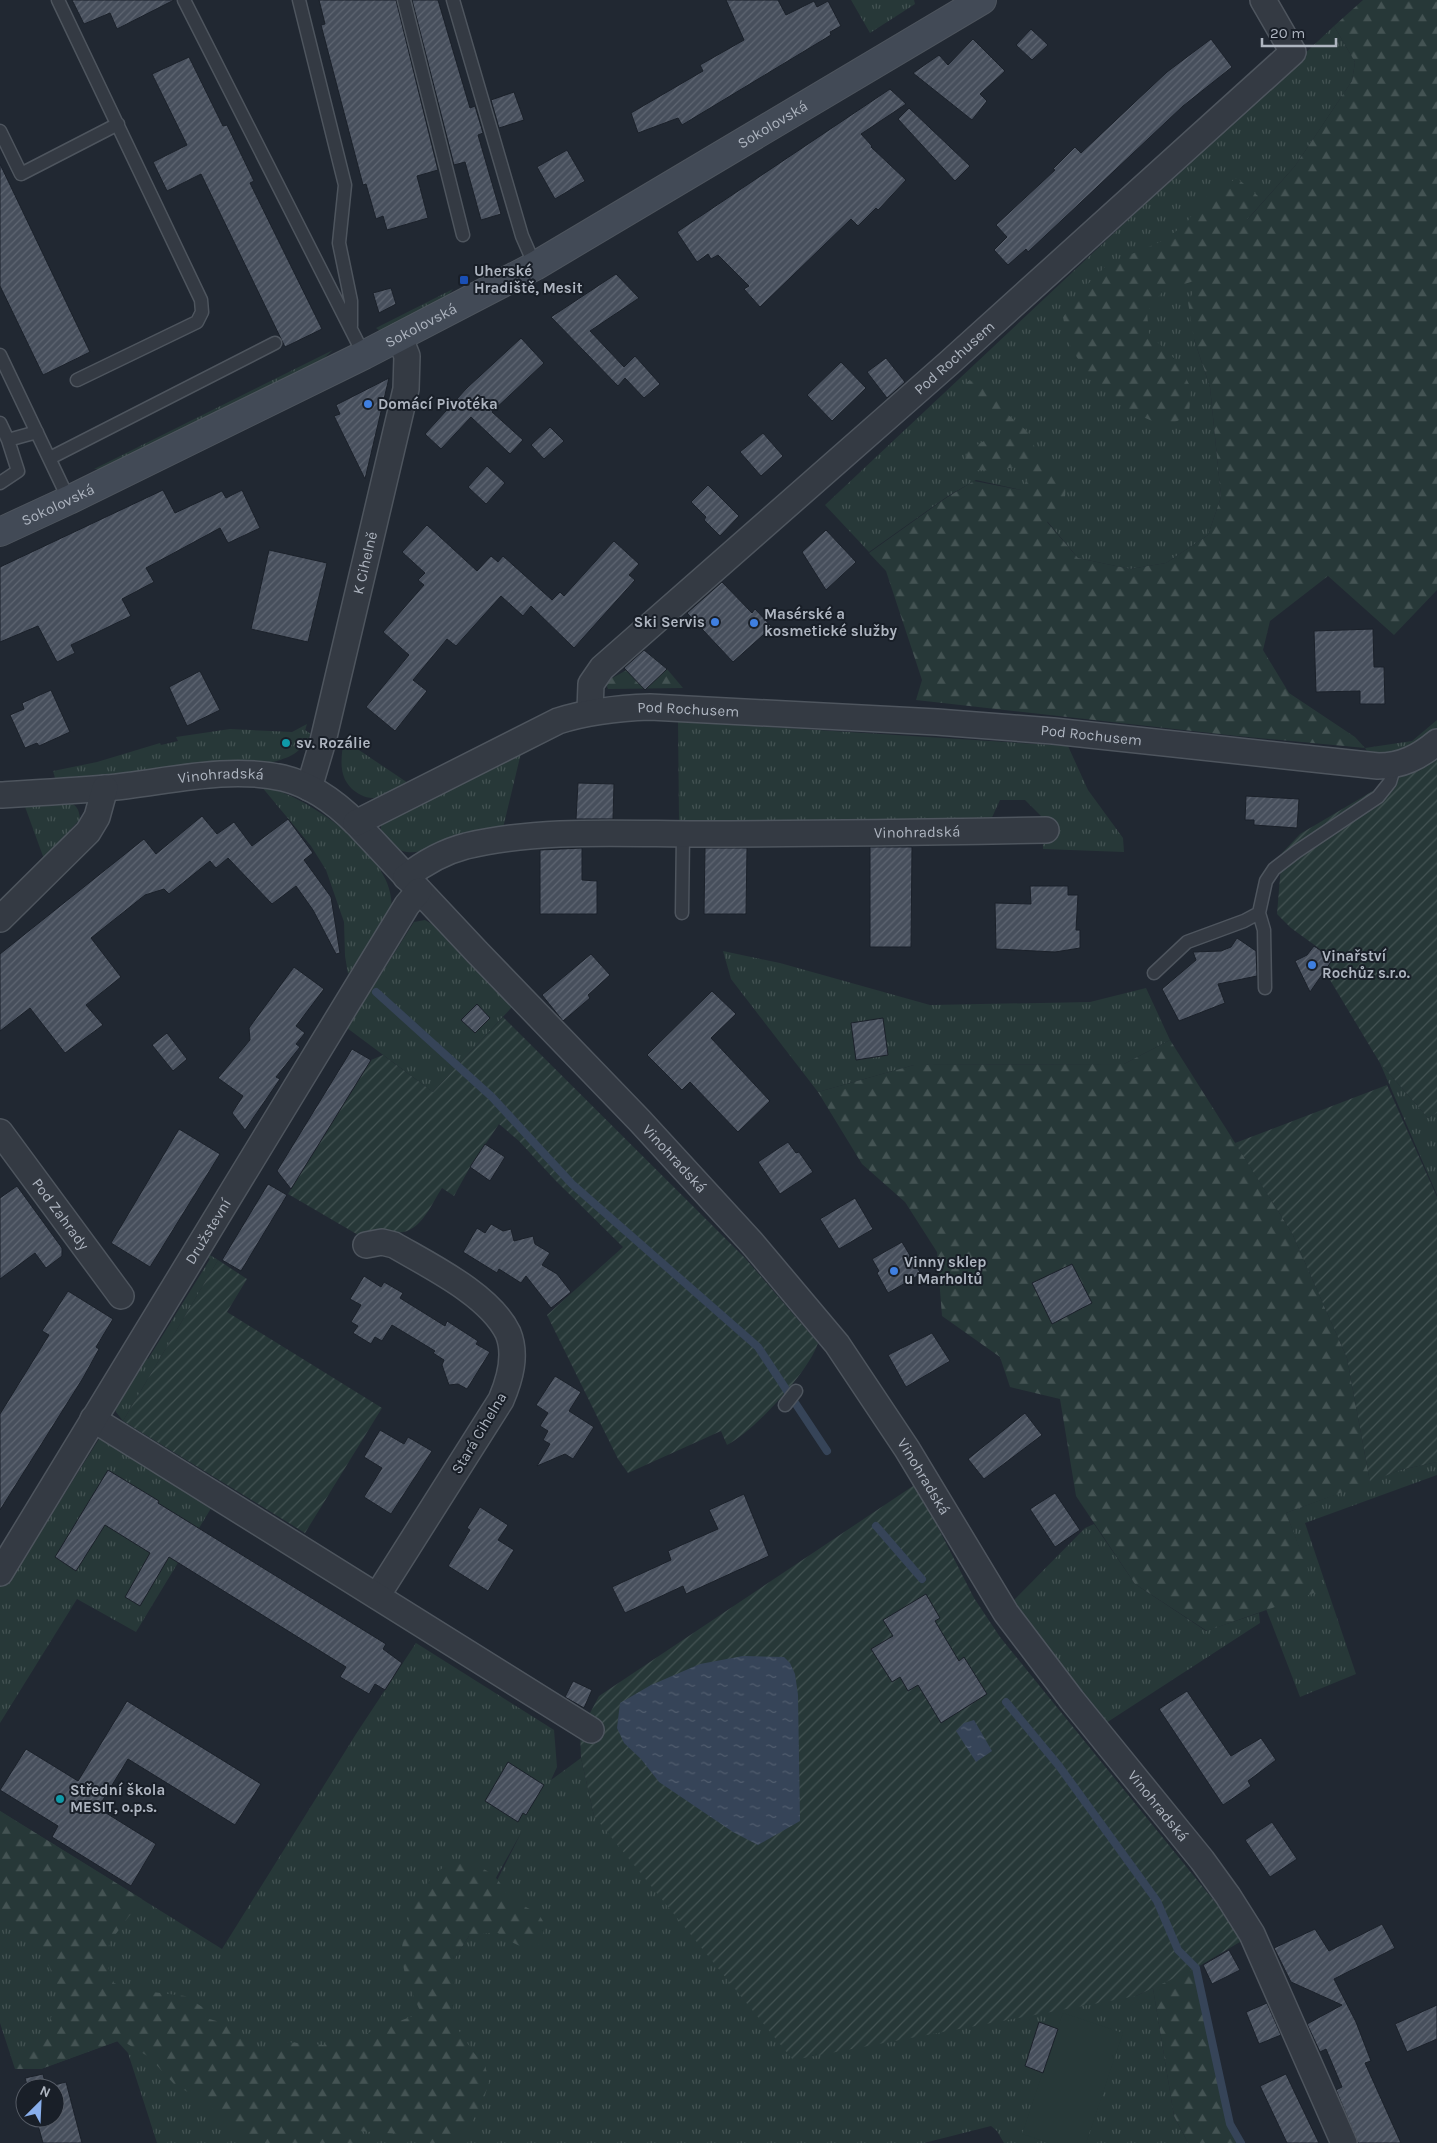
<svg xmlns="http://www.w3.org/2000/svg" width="1437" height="2143" font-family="Karla,sans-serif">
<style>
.grass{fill:url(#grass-tufts);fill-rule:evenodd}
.forest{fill:url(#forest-firs)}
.garden{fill:url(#garden-furrows)}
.pitch{fill:#273838}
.water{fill:url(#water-ripples)}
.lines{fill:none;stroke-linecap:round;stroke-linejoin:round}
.stream{stroke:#364458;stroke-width:8}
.building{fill:url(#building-hatch);stroke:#1b212a}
.service-casing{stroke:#4e555e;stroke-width:15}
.minor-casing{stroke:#4e555e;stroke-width:28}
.secondary-casing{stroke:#4e555e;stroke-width:30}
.service{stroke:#343a43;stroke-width:12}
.minor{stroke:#343a43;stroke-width:25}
.secondary{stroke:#424a56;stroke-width:28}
.transit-dot{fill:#1a4fb4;stroke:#191f28;stroke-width:2}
.shop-dot{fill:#3f7fe0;stroke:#191f28;stroke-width:2}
.culture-dot{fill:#0f9aa8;stroke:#191f28;stroke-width:2}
.labels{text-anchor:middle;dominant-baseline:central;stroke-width:4;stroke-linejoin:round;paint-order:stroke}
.street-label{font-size:15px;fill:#aeb5c0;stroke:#191f28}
.poi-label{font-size:15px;font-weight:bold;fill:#aeb5c0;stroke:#191f28;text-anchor:start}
</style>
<defs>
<pattern id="grass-tufts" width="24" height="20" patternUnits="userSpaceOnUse" patternTransform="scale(1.25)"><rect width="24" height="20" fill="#273838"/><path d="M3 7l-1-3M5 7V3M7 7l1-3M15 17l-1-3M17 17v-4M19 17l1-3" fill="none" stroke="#445353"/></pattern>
<pattern id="forest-firs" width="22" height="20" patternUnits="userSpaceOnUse" patternTransform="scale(1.25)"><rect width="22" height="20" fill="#273838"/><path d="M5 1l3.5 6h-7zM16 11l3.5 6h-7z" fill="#445353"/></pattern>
<pattern id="garden-furrows" width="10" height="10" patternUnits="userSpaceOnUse" patternTransform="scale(1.25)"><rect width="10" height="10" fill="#273838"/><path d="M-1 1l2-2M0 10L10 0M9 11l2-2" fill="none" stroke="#445353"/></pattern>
<pattern id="water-ripples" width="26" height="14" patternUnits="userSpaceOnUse" patternTransform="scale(1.25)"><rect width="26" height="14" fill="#364458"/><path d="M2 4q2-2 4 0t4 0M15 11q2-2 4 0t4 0" fill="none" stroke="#515d6e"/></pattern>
<pattern id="building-hatch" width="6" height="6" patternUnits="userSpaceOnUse" patternTransform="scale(1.25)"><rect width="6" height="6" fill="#474f5c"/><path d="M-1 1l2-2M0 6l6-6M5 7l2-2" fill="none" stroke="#5f6672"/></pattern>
</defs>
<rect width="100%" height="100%" fill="#212832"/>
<path class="grass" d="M851,0H914L915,4L870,33Z
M1334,26L1355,62L1352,81L1295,166L1245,222L1194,339L1210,387L1221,497L1208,535L1166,563L1130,569L1078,558L1021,490L976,480L948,496L869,552L825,505Z
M453,289L447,297L380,331L376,328Z
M333,350L323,359L101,469H94Z
M1437,720V756L1388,782L1365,748L1412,741Z
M678,721L1068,746L1088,790L1123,838L1124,852L1043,849L1044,819L1025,800H1000L988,826L679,820Z
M307,724L305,730L311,734C299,756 288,758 265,764L55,778L53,771L97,762L160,743L161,745L178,741L176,737L230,729L292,732Z
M344,740L408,783C399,788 389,794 380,797C374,799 366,798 361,795C338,783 340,762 344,740Z
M521,753L503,828C483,834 425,855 407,852C395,851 388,839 381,830V824Z
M261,786C305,793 405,862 390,914C387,924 357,962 348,974L345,956L344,922L326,870L311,846Z
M65,801C76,804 79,808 80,819L44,859L24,804Z
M425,920L437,927L512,1007L433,1092L347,1028L414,922Z
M723,951L780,963L930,1005L1090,1002L1146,988L1170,1040L1124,1064L914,1065L818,1092L731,979Z
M1380,1063L1428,1118L1437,1113V1195Z
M205,1252L218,1260L123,1421L116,1412L113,1399L141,1355L148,1359L210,1259L203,1255Z
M110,1438L213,1505L136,1632L77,1599L0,1723V1581L14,1557L22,1562L99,1439Z
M1437,1462V1475L1305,1523L1356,1674L1300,1697L1266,1609L1316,1592L1286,1513L1400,1470Z
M1094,1524L1135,1584L1206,1631L1259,1613L1260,1623L1106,1723L1085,1702L1013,1601L1085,1528Z
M416,1643L554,1730L557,1767L551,1780L581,1758L594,1816L1136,1996L1153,1988L1174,2116L1188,2143H1004L997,2131L991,2126L924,2143H157L128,2053L117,2041L41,2069H15L0,2023V1811L222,1949L356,1734ZM522,1831L469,1936L428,2000Z"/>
<path class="forest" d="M1363,0H1437V590L1394,635L1328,576L1270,621L1263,650L1289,693L1355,737L1365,748L1237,736L916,700L922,680L886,571L869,553L946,498L974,481L1021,490L1029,477L1026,467C1006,467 990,473 970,469L965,460L968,450L984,441L997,442L1003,432L964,390L968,381L986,382L996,390L1006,413L1028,432L1036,450L1050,470L1065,482C1066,504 1065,509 1047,522L1078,558L1130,569L1166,563L1208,535L1221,497L1210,387L1194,339L1188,302L1200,279L1163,291L1147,312L1149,334L1177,361L1191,388L1189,414C1184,417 1177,422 1172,423C1139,429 1084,374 1071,347C1066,339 1065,327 1063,317L1080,292L1108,264L1160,242L1185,225L1203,199L1237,178L1258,196L1247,220L1295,166L1352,81L1355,62L1334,26Z
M652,656L667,669L683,688L608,689L605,682Z
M1170,1040L1292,1233L1347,1358L1370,1482L1286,1513L1317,1592L1207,1631L1135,1584L1076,1496L1060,1399L1010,1387L1000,1357L942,1316L937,1252L905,1202L862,1164L818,1092L914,1065L1124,1064Z
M0,1811L142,1899L109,1943L108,1967L114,1983L128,1989L185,1996L204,2008L206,2018L230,2025L265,2052L279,2050L286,2042L324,2045L340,2037H357L421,2013C413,1994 403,1977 402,1955C401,1925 429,1855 467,1862C476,1864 491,1872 497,1879C501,1883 503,1890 508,1895C524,1912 559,1910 537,1947C518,1950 511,1940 496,1932L469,1936L455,1958L453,2022L474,2053L485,2065L489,2082L482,2105L469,2126L454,2143H423L398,2134L359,2131L356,2138L361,2143H246L208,2104L174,2084L149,2057L121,2040L41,2069H15L50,2020L55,2008L57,1983L36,1939L0,1908Z
M1178,1950L1196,1968L1230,2124L1241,2143H1188L1174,2116L1149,1964Z"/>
<path class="garden" d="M1437,756V1113L1428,1118L1380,1063L1327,975L1331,957L1291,928L1277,914L1282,853L1300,834L1388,782Z
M503,1017L745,1258L818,1343C808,1373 755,1430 727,1445L721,1431L628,1473L618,1459L547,1315L623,1247L555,1180L519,1141L499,1124L470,1167L454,1196L442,1188C432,1203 422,1229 403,1232C389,1234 374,1232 360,1236L288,1194L371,1060L383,1055L433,1092Z
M1387,1085L1437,1197V1462L1400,1470L1370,1482L1347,1358L1292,1233L1235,1143Z
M218,1260L247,1279L227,1312L382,1408L305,1533L123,1421Z
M916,1484L974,1598L1000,1637L1245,1939L1196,1968L1136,1996L793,2060L594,1816L581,1758L580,1732L599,1696Z"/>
<path class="pitch" d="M1063,2013L1123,2033L1086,2143H1050L1022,2134Z"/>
<path class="water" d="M743,1656L784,1657L790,1663L795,1674L798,1695L800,1821L758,1845L733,1832L659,1782L641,1759L624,1743L617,1728L620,1703L651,1685L700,1664Z
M974,1720L992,1751L976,1762L956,1731L964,1723Z"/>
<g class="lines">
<path class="stream" d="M376,992L492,1097L572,1184L758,1347L827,1451
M876,1526L922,1579
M1006,1702L1059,1766L1157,1901L1178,1950L1196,1968L1230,2124L1241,2143"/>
</g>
<path class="building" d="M72,0H174L117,29L110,13L84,24Z
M319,0H396L438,170L417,176L428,218L387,230L383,216L376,219L366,184L363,185L321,25L325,24Z
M412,0H438L470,108L475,106L483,133L478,135L501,214L481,220L465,162L454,165Z
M726,0H778L786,15L814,1L817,7L828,1L841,26L830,32L831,35L682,125L678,118L638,133L631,113L703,71L700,65L744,40Z
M1031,29L1048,45L1032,60L1016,45Z
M973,39L1005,71L980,94L987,101L972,120L913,73L939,55L948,65Z
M1211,39L1232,67L1183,106L1028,252L1026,249L1008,265L994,250L1007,237L996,225L1055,170L1053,169L1075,147L1081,153L1167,72Z
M189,57L223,126L227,125L254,181L250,183L322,329L285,347L201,174L167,191L153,162L187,145L152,74Z
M890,89L906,104L861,134L872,146L871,147L906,180L878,210L876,208L858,226L851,219L760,307L744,289L749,286L718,255L711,259L708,254L697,262L677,232Z
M514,92L524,120L499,128L491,100Z
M909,108L970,166L955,181L898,119Z
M567,150L585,181L555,199L537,167Z
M0,164L90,352L43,375L0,286Z
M616,274L639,298L590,331L624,367L635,356L660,384L644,398L625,378L618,386L551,317Z
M391,288L396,304L379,313L373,293Z
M521,338L544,363L492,412L523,440L510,454L471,417L441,449L425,434L467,388Z
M886,358L905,382L887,398L867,372Z
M841,362L866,388L832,421L807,395Z
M389,378L365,479L334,416L340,414L336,405Z
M550,427L564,441L544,459L531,445Z
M763,433L783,456L761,476L740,452Z
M487,466L505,483L486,504L468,487Z
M708,485L739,516L720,536L704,520L706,517L691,502Z
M163,490L175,513L222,491L226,498L242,490L260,528L228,543L220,528L146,568L154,582L122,599L131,616L71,645L75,653L57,662L38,626L0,642V567Z
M427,525L477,571L491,556L498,562L503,556L552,600L560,592L564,596L614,541L639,564L629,575L635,580L574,648L531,606L523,616L501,596L456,646L447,639L413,680L427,691L395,731L366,707L409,655L383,632L424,585L418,580L425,573L402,552Z
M826,530L856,562L826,590L802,552Z
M269,550L327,563L308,642L251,629Z
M722,582L752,613L755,609L772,627L733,662L687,613Z
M1373,629L1374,667H1384L1385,704H1360V691L1316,692L1314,631Z
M644,650L667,669L645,690L624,668Z
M200,671L220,710L187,726L169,687Z
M51,690L70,732L39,746L37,743L25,748L10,715L24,709L22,703Z
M578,783L614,784L613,819H576Z
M1246,796L1299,799L1297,828L1254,825V820H1245Z
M202,816L217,834L234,822L252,846L288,819L313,853L304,860L331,897L340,953L336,954L313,910L296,886L272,904L228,858L216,868L210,861L169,894L164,889L145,895L91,938L121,977L86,1005L103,1025L65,1053L30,1008L0,1031V954L144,839L156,854Z
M870,847H912L911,947H870Z
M582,848V880L597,881V914H540V850Z
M705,848H747L746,914H704Z
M1030,886H1068V895H1078L1076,930H1080V948L1055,952L996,949L995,903L1031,904Z
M1237,938L1256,951L1257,976L1218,984L1225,1003L1179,1021L1162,989L1196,960L1193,952L1221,951L1231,947Z
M1314,946L1333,959L1310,992L1295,961L1307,955Z
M591,954L610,975L588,995L590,998L563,1021L542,995Z
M294,967L324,989L296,1026L305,1033L296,1044L300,1047L276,1077L280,1079L245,1130L232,1113L243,1096L218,1078L250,1040L249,1028Z
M712,991L736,1014L711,1038L770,1101L738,1132L690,1082L682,1090L647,1055Z
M477,1004L490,1018L475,1033L461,1020Z
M883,1018L888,1055L856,1060L851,1023Z
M167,1033L187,1059L173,1071L152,1045Z
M352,1049L371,1060L291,1189L277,1171Z
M179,1129L220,1154L150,1267L111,1243Z
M788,1142L796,1153L799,1152L813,1172L780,1194L758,1162Z
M485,1144L505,1157L490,1181L470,1167Z
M268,1184L287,1195L241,1271L222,1260Z
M17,1186L62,1248V1256L46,1268L35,1253L0,1279V1198Z
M855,1198L873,1229L839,1249L820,1219Z
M491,1224L503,1231L511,1229L514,1241L533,1236L535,1244L550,1253L542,1265L557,1274L571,1292L551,1308L526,1276L521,1283L499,1269L497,1273L463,1252L477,1228L485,1233Z
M902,1242L921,1274L888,1293L877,1273L879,1271L872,1259Z
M1072,1264L1092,1303L1052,1324L1032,1283Z
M364,1276L381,1287L384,1282L403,1293L400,1298L445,1326L447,1321L478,1341L476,1344L490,1352L467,1389L458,1384L449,1385L442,1365L444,1360L433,1353L435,1351L392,1325L382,1341L375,1337L371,1344L353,1333L358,1326L351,1322L361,1305L350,1299Z
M68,1291L113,1319L96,1347L99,1349L83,1378L0,1510V1414L49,1335L42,1331Z
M932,1333L950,1361L906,1387L888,1355Z
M555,1376L581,1392L569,1411L594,1427L573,1459L565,1454L537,1466L550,1444L543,1440L548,1431L540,1426L548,1413L536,1405Z
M1025,1413L1042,1435L984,1479L968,1459Z
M380,1430L404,1444L408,1437L432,1451L391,1514L364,1497L382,1468L364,1457Z
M108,1470L159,1501L158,1503L386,1644L383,1649L402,1663L385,1690L375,1684L369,1694L340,1677L346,1667L169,1557L140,1606L125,1597L150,1553L105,1525L76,1571L55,1557Z
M1055,1493L1080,1530L1055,1547L1030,1509Z
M744,1494L769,1556L686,1594L683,1586L625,1613L612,1587L671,1560L668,1551L718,1529L709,1510Z
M480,1507L508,1525L498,1540L514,1550L488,1591L448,1566L470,1530L467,1528Z
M926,1594L940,1618L935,1621L959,1661L964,1657L987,1694L941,1723L918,1685L908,1691L900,1677L892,1682L871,1649L893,1636L883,1620Z
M573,1681L592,1690L584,1708L565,1697Z
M1187,1691L1231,1756L1261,1738L1276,1760L1248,1781L1251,1786L1223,1805L1159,1709Z
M127,1701L261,1784L235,1825L128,1759L98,1808L156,1844L131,1886L52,1837L58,1826L0,1790L26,1749L78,1781Z
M508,1762L544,1785L526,1815L523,1813L518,1822L485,1801Z
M1272,1822L1297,1859L1270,1877L1245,1840Z
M1382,1924L1395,1948L1334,1979L1356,2022L1371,2061L1365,2063L1401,2143H1358L1336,2090L1342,2087L1326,2049L1320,2052L1307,2024L1342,2005L1291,1982L1274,1948L1315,1929L1329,1951Z
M1229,1950L1240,1970L1212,1984L1203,1965Z
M1267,2003L1281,2035L1259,2044L1246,2012Z
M1437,2005V2039L1407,2052L1395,2024Z
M1039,2022L1058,2029L1043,2073L1025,2066Z
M43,2074L46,2087L66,2082L82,2143H43L36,2118H55V2088H28L25,2078Z
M1286,2074L1293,2089L1319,2143H1287L1260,2086Z"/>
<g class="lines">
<g class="service-casing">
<path id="service" d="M58,0L201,300L202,312L197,322L77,380
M184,0L364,355
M299,0L345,185L339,243L351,301V326
M404,0L463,235
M453,0L522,236L535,266
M0,131L21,174L118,124
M0,355L69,500
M0,423L8,440L37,432
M50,458L275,343
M0,483L18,471L8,440
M682,913L683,834
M1259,913L1264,930L1265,988
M1154,973L1187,942L1244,921L1259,913L1266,881L1274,869L1296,852L1378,797L1390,782L1395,765
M785,1405L796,1391"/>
</g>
<g class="minor-casing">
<g id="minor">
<path id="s1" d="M590,711L591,684L602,668L949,363L1293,52L1263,0"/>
<path id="s2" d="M309,788L323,741L406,389L407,356L399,336"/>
<path id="s3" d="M0,795C35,793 71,791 106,788C163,783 226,765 283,778C312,785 335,802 356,823L477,952L640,1121L752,1243L837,1344L907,1449L1006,1613L1072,1700L1202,1860L1228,1896L1252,1934L1344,2143"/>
<path id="s4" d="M356,823L558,721C589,711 618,708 650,707L937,722L1053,731L1378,766C1402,766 1419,757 1437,742"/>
<path id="s5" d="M406,877C425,862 443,852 466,846C542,828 625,834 703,834C818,834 932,832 1046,830"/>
<path d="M0,919L88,832L97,817L105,788"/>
<path id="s6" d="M0,1132L121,1296"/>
<path d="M366,1245L382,1242L394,1245C430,1266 490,1295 508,1333C517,1355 510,1379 501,1400L377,1596"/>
<path d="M93,1419L591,1730"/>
<path id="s7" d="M0,1573L407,905L419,891"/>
</g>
</g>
<g class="secondary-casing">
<g id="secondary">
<path id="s8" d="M0,532L69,500L364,355L535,266L982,0"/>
</g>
</g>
<use href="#service" class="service"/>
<use href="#minor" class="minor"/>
<use href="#secondary" class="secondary"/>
</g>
<rect class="transit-dot" x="459" y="275" width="10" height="10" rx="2.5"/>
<g class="shop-dot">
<circle cx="368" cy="404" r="5"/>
<circle cx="715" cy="622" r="5"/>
<circle cx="754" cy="623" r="5"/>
<circle cx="1312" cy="965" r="5"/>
<circle cx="894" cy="1271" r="5"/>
</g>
<g class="culture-dot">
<circle cx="286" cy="743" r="5"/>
<circle cx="60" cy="1799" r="5"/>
</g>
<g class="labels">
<g class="street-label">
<text stroke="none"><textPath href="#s8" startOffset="874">Sokolovská</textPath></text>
<text stroke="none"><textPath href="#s8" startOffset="469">Sokolovská</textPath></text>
<text stroke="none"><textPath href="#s1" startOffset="516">Pod Rochusem</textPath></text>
<text stroke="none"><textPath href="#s8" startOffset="64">Sokolovská</textPath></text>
<text stroke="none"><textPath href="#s2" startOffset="232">K Cihelně</textPath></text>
<text stroke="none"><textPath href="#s4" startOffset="358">Pod Rochusem</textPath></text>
<text stroke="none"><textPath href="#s4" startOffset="762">Pod Rochusem</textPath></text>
<text stroke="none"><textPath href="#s3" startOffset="222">Vinohradská</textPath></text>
<text stroke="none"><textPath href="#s5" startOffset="520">Vinohradská</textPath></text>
<text stroke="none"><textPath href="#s3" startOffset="834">Vinohradská</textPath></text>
<text stroke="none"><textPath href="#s6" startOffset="102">Pod Zahrady</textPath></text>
<text stroke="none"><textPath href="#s7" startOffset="400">Družstevní</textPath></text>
<text transform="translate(479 1433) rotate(-59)">Stará Cihelna</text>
<text stroke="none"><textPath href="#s3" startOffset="1239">Vinohradská</textPath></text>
<text stroke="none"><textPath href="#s3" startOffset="1644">Vinohradská</textPath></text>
</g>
<g class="poi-label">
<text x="474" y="271">Uherské<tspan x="474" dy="17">Hradiště, Mesit</tspan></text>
<text x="378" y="404">Domácí Pivotéka</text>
<text x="764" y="614">Masérské a<tspan x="764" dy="17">kosmetické služby</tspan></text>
<text x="705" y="622" text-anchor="end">Ski Servis</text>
<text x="296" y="743">sv. Rozálie</text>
<text x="1322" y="956">Vinařství<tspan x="1322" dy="17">Rochůz s.r.o.</tspan></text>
<text x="904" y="1262">Vinny sklep<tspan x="904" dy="17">u Marholtů</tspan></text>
<text x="70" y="1790">Střední škola<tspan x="70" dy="17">MESIT, o.p.s.</tspan></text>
</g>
</g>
<g transform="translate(40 2103) rotate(24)"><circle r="24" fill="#191f28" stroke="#555b65"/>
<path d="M0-4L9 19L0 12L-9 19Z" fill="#88aeeb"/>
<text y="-8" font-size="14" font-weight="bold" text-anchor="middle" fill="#aeb5c0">N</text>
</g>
<path d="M1262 38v8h74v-8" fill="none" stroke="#aeb5c0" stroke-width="2.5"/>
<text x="1270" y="38" font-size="15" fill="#aeb5c0" stroke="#191f28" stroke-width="4" paint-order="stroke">20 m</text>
</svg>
